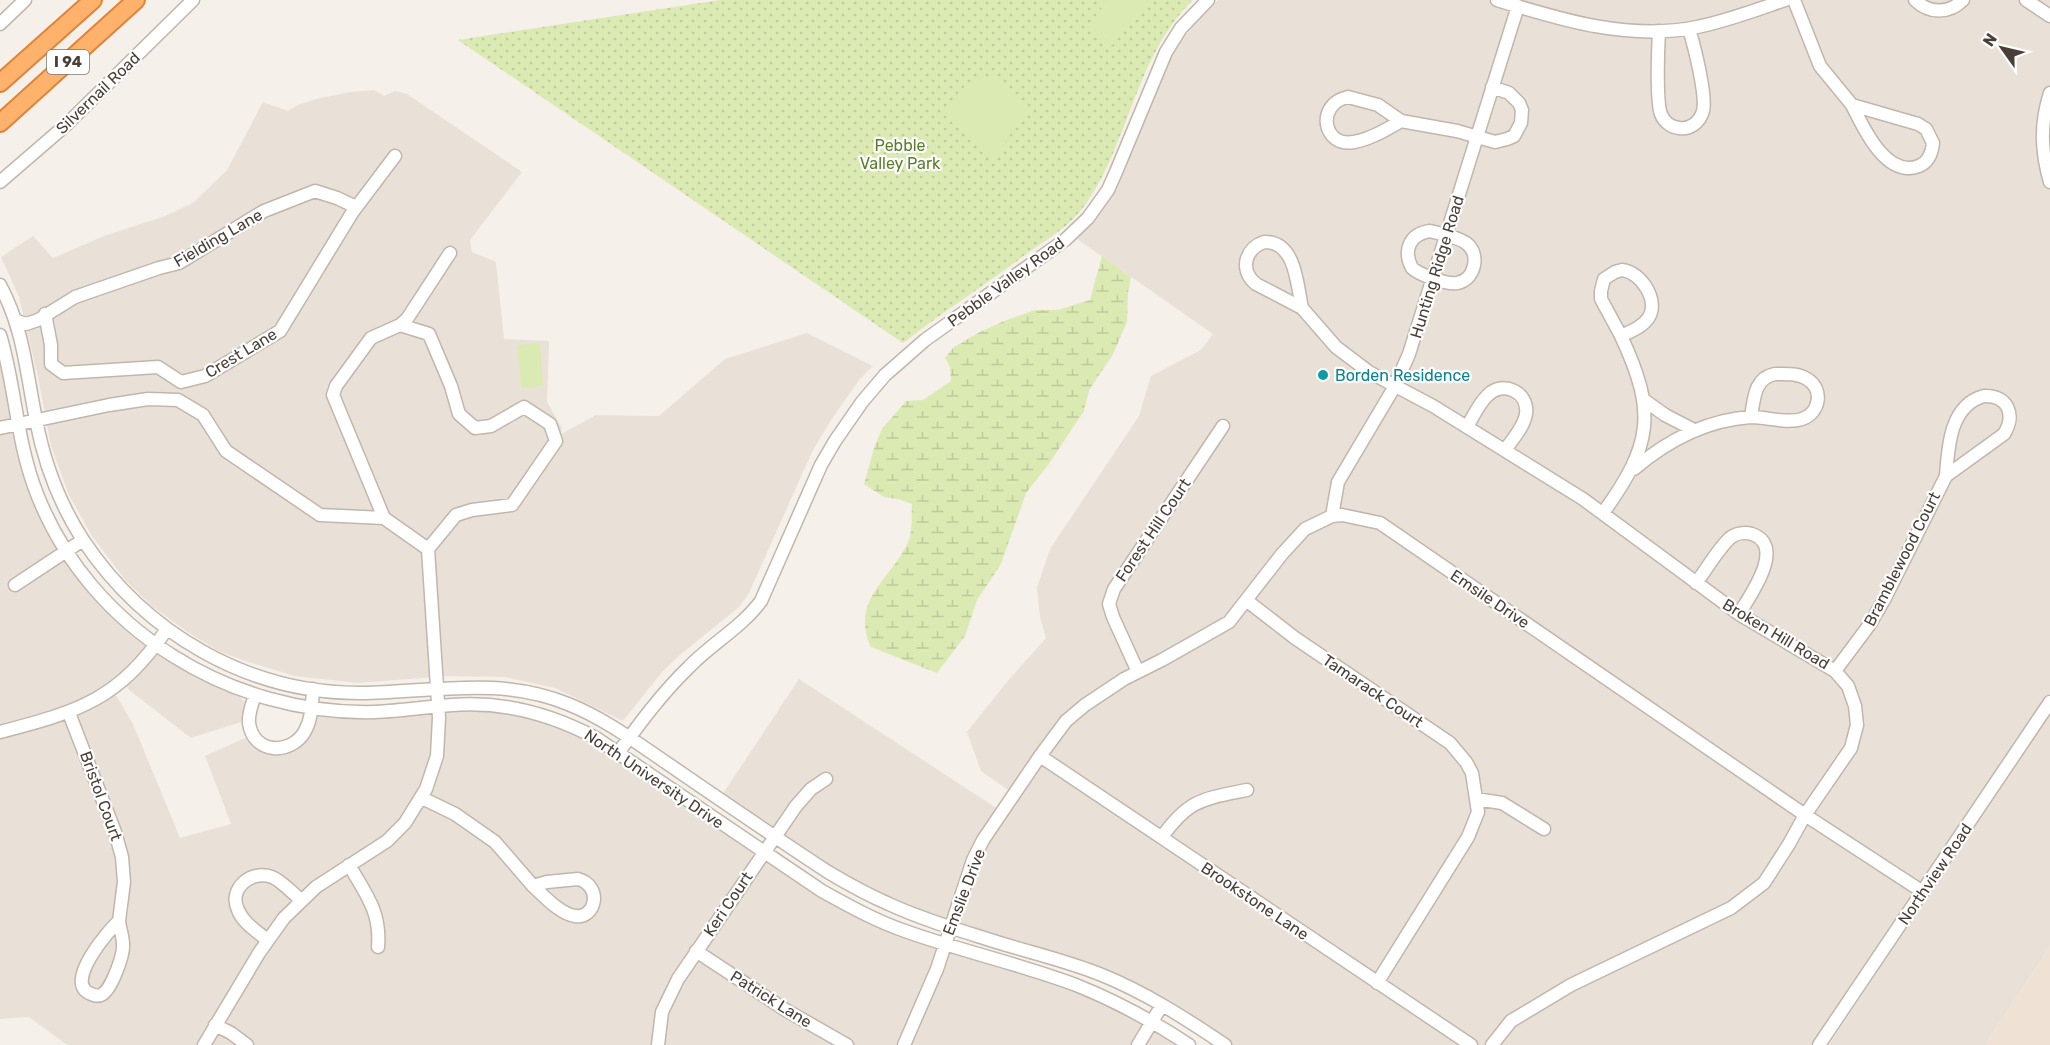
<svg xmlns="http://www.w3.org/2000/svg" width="2050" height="1045" font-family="Rubik,sans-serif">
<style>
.residential{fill:#e9e1d8}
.education{fill:#efe2d4}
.wetland{fill:url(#wetland-marsh)}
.park{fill:url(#park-dots)}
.pitch{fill:#dbeab3}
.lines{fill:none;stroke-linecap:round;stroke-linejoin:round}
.minor-casing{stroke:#c1b6ac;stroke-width:15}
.highway-casing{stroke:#e18338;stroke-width:20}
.minor{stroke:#fff;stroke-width:12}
.highway{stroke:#ffb26c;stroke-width:16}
.culture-dot{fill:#0f9aa8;stroke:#fff;stroke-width:2}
.labels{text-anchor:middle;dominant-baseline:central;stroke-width:4.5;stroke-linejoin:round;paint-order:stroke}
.shield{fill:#fff;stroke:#807974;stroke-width:1.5}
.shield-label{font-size:15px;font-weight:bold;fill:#4a3f38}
.street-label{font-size:16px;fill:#4a3f38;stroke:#fff}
.park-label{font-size:16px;fill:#597e29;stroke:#fff}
.culture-label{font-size:16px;fill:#0d838f;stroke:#fff;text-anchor:start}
</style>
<defs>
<pattern id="wetland-marsh" width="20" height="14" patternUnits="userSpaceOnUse" patternTransform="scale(1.5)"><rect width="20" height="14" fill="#dbeab3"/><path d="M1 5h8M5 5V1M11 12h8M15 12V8" fill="none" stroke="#bdca9b"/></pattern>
<pattern id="park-dots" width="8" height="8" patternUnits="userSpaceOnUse" patternTransform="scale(1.5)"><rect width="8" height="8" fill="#dbeab3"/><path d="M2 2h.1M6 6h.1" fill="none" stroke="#bdca9b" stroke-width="1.8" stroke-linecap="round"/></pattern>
</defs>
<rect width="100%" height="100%" fill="#f5f0ea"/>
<path class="residential" d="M1218,0H2050V693L1961,826L1903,907L1878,952L1815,1045H1233L1185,1013L1069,957L910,907L882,895L825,865L722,795L799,679L1007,815L1019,798L981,771L967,732L1007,682L1046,638L1040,617L1037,587L1050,549L1139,416L1151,376L1201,350L1213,334L1077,239L1096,218L1115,189L1173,52L1199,18Z
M374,90L384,96L395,91L407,94L522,172L470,240L472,252L496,262L504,339L549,341L547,402L562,428L561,434L596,415L659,416L725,359L807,333L873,366L859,380L831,420L812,452L749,593L739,607L680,655L662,672L623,721L555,688L504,677L448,676L358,683L295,676L245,661L219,651L189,633L153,607L126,581L92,536L69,495L51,446L38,377L19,297L1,257L33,236L53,258L104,236L165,216L193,203L227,170L263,102L288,111L298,105L320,98L351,92Z
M0,362L14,440L26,479L119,621L165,658L199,677L237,694L245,702L241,722L191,738L129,690L118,674L108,682L133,724L180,838L231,824L205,756L247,737L251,743L267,752L284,755L302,746L316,717L319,715L464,709L501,711L549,722L582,736L808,888L1100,1000L1183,1045H67L29,1017L0,1019Z
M2050,710V946L1985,1045H1829Z"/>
<path class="education" d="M2050,946V1045H1985Z"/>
<path class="wetland" d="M1102,256L1131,277L1128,293L1127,322L1112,356L1089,390L1084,411L1048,465L1026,493L1001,564L977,600L965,636L937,673L871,647C849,600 892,579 908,542C913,532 911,515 912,504L898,499L884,497L864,484L875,445L882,429L906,401L923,400L951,381L950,367L945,358L954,347L978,333L1004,321L1035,310H1058L1090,300Z"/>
<path class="park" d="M720,0H1193C1135,56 1130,142 1085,205C1070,226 1049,238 1029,252C988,283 944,311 903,343L458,40Z"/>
<path class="pitch" d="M1108,0H1148L1113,45L1088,26Z
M995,78C1009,86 1020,95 1027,109L997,155H987L947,118C955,92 966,77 995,78Z
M540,343L543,386L521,388L517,345Z"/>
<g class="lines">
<g class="minor-casing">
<path id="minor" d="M1497,0C1562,20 1629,41 1697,27C1727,21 1756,10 1785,0
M1794,0L1820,66L1852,105
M1915,0C1929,14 1949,14 1963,0
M2026,0L2050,16
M0,24L25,0
M1659,31C1658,47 1656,102 1661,114C1664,122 1671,127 1679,128C1690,130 1700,122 1703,111C1707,96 1694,45 1689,29
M2050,93C2040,124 2041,151 2050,182
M1348,97L1378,105L1401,121C1387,129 1371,139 1354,142C1323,148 1315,104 1348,97Z
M1852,105L1918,124L1926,129L1933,143C1932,153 1929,162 1919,166C1886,179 1863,127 1852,105Z
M1401,121L1457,131L1495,142L1507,139L1514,136L1521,123L1522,110L1519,103L1509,93L1492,87
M0,182L66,125L193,0
M1430,231C1441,234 1456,236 1466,243C1481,254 1475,280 1457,283C1447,285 1420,275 1412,268C1403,251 1409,234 1430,231Z
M1264,242C1296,241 1297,285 1302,308L1256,284C1239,270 1245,249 1264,242Z
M1622,270C1641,272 1659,300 1649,317C1643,327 1631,331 1621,336L1601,299V291L1604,279L1615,272Z
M0,285C24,330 26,371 36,420C44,462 59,503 83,540C145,633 248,694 362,693C433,692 500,676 568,704C606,719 640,745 674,768C725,803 776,838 828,872C848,884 868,895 889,904C919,918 952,928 984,938C1023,951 1063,959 1102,975C1146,993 1185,1018 1225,1045
M1302,308L1336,347L1369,372L1433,406L1583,499L1739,614L1835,671L1848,686L1855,706L1857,725L1851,748L1805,815L1789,844L1764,883L1731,908L1571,985L1511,1021L1492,1045
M45,314L51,345V364L63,373L158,367L181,382L205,376L280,331L352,213L395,156
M17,321L26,324L38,320L75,297L159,268L179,263L264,211L315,191L337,198L356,207
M400,325L429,334L451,386L459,414L475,428L491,426L524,407L550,424L556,441L512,505L472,510L456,515L428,549
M0,335C16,388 16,441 37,494C90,630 232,716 375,712C401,711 426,707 452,705C503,701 551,714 596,738L822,891C849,906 876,921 905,931C961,951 1020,964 1076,985C1116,1001 1153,1021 1189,1045
M1775,374C1786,374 1798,373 1807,379C1824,389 1820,413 1802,419C1787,424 1767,417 1751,417C1754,399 1754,378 1775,374Z
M1984,396C2008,395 2016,415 2004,434L1946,476C1948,447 1950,405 1984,396Z
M1644,400L1665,415L1694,430
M1467,427C1473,417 1479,403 1488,395C1503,380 1529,392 1526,414C1524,427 1512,440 1505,450
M0,428L109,405L148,399L178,400L203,415L226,451L320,515L384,518L428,549L439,718L437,756L426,789L405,823L387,841L316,887L284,918L259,953L204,1045
M1634,469C1668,440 1706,420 1751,417
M1603,513C1652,445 1657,413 1621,336
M1332,516L1338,482L1395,386L1409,354L1518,6
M384,518L333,395L336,386L371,338L400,325L407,319L450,253
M1696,583C1707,569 1717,550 1730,538C1736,533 1745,532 1752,534C1787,546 1749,597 1739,614
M15,585L83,540
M1246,600L1295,638L1450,743L1466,762L1472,773L1478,812L1468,837L1377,983
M1835,671L1870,624L1885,598L1946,476
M1138,672L1113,617L1109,604L1114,589L1223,426
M255,695C252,704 248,714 249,723C253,754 291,756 305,731C312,718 312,704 313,689
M69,713L115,832L122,857L124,882L119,921
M0,732C80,711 118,700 167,629
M618,753C640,723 662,693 689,667C712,643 741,628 761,601L821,465L835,441L862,402L885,375L925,340L1065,240L1088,218L1108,190L1116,172L1166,52L1181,28L1208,0
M1040,756L1471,1045
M422,798L455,814L495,842L533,886
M1476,799L1502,803L1544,829
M1162,837C1189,799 1203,799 1247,790
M349,865C366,894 381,912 378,947
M578,879C603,886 596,919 575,916C560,914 544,896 533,886L547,882Z
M119,921C120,929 123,937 123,944C124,955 111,991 101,995C96,997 91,994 87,992C68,978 107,932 119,921Z
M267,940C257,931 243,923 238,910C228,889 251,869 272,877C282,881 292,893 301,900
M696,951L784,1009L847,1045
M215,1025L231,1033L247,1045
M658,1045L662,1012L678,979L796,806L811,789L826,779
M904,1045L937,969L973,860L983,840L1040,756L1066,721L1085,705L1124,679L1162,660L1229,622L1282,554L1305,529L1332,516L1342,515L1380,523L1805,815L1923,892
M1138,1045L1162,1005
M1819,1045L2050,702"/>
</g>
<g class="highway-casing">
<path id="highway" d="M0,83L93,0
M0,123L136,0"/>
</g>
<use href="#minor" class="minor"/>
<use href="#highway" class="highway"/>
</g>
<circle class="culture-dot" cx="1323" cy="375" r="6"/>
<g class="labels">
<rect class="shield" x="47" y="50" width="42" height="24" rx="4.5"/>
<g class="shield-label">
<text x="68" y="62">I 94</text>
</g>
<g class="street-label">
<text transform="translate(98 93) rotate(-44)">Silvernail Road</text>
<text transform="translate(218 238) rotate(-30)">Fielding Lane</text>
<text transform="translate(1437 267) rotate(-73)">Hunting Ridge Road</text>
<text transform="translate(1006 282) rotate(-36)">Pebble Valley Road</text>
<text transform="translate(241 353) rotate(-31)">Crest Lane</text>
<text transform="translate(1153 530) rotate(-56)">Forest Hill Court</text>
<text transform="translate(1902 559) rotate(-63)">Bramblewood Court</text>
<text transform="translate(1490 599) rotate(34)">Emsile Drive</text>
<text transform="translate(1776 634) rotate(31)">Broken Hill Road</text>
<text transform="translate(1373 691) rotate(34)">Tamarack Court</text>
<text transform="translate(654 779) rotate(34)">North University Drive</text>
<text transform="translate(101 796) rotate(70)">Bristol Court</text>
<text transform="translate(1935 874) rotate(-56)">Northview Road</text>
<text transform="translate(964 892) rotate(-69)">Emslie Drive</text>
<text transform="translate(1255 901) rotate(34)">Brookstone Lane</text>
<text transform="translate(728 904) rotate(-56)">Keri Court</text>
<text transform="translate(771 999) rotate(32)">Patrick Lane</text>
</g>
<g class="park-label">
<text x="900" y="145">Pebble<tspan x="900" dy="18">Valley Park</tspan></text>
</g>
<g class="culture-label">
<text x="1335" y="375">Borden Residence</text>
</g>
</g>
<g transform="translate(2002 48) rotate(304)" stroke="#ffffff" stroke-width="4.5" paint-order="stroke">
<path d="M0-4.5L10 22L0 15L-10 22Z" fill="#4a3f38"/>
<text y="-9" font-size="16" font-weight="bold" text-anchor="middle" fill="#4a3f38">N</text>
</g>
</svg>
